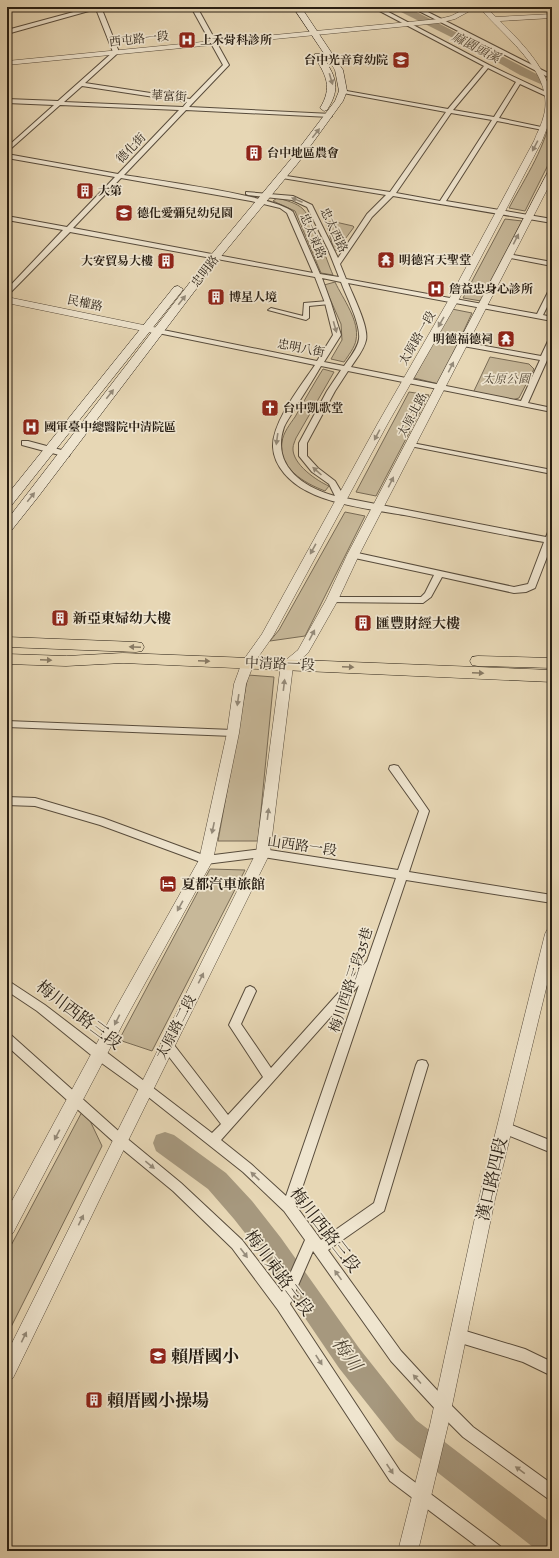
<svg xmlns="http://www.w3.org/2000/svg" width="559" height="1558" font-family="Alegreya,'Noto Serif TC',serif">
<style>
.green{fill:#c7b899;stroke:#786b56}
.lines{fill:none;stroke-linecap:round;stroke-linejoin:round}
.river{fill:#a6987e;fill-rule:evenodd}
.pedestrian-casing{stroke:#584c3c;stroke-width:2}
.minor-casing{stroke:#584c3c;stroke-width:2}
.tertiary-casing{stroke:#584c3c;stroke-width:1}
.secondary-casing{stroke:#281e13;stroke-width:1}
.primary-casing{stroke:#281e13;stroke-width:1}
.pedestrian{fill:#efe5cf;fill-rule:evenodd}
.minor{fill:#efe5cf;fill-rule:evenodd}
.tertiary{fill:#efe5cf;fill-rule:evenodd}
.secondary{fill:#efe5cf;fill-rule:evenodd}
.primary{fill:#e7d7b5;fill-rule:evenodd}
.oneway{fill:#958b7a}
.oneway2{fill:#887a64}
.labels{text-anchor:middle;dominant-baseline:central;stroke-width:3.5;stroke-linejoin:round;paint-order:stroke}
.far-street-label{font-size:12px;fill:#281e13;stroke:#efe5cf}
.far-poi-label{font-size:12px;font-weight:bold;fill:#281e13;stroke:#efe5cf;text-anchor:start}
.far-park-label{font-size:12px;font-style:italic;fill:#584c3b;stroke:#efe5cf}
.far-water-label{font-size:13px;font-style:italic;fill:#544938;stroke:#efe5cf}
.poi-label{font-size:14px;font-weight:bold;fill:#281e13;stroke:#efe5cf;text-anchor:start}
.street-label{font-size:14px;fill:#281e13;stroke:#efe5cf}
.near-street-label{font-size:17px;fill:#281e13;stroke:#efe5cf}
.near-poi-label{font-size:17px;font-weight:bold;fill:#281e13;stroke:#efe5cf;text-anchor:start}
.near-water-label{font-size:18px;font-style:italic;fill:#544938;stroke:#efe5cf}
</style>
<rect width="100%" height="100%" fill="#e7d7b5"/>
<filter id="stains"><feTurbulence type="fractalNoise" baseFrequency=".005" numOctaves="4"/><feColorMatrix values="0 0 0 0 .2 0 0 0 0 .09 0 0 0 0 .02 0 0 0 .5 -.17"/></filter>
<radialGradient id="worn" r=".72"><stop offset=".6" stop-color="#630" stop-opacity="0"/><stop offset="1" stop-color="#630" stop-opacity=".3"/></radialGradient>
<path class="green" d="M552,109V157L525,211L509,208C526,176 547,146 552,109Z
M277,198C285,200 297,203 303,209C314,221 326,259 333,275L321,273L295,211L273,201Z
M505,219L522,221L481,301L463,298Z
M331,221L353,226L354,227L337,250H334L326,223Z
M335,282C343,299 360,321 356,340C355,347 348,356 344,362L331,359L342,340L341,324L324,285Z
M452,309L472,313L439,384L414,378Z
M490,357L529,364L534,369L519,398L512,400L473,393Z
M323,369L334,372L296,438C295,441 293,445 293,448C292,464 317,481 329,486L325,491C304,483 278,468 282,442C283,433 290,424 295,417C304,401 313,385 323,369Z
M409,392L429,395L376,496L356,492Z
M345,512L365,516L305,636L270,641L279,630Z
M248,675L274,677L258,841H218Z
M210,869L245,870L152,1051L119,1040Z
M84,1108L102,1146L7,1335V1253Z"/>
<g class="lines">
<path class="river" d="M394,7H407L552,82V89L520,75L465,44L395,9Z
M165,1132L174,1135L226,1173L252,1201L281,1238L359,1348L416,1420L552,1524V1551H538L396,1440L339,1368L263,1256L234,1219L208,1189L156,1151L153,1143L156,1135Z"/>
<g class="pedestrian-casing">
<path id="pedestrian" d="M328,301L331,303L330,304L309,306V318L306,320L268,310L271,308L303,316L304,303Z"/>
</g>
<g class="minor-casing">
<path id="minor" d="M92,7H101L119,52L85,83L190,99L223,65L191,7H197L229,65L189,107L332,114V116L330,117L186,110L124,175C154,180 277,196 293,212L320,274L339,277L328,249L307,207L292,200L248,195L246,194V192L293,196L312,205L338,258L367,214L386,195L282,178L279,176L280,175L390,192L446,112L343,93L341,92V90L448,109L484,66L372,7H379L489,65L550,94V96H546L520,84L499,118L546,128L543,130L497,121L446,201L552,219V223L393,196L372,217L340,264L346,279L537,314L549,290L552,288V297L543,315L552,317V321L348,283C353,296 369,327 366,340C364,350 356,359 351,367L521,401L540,360L463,346L459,344L463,342L541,356L548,341L552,339V349L528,403L552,408V412L348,371L335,391L307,443V456L318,468L335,481L345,498L546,537L549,530L552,529V544L535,588L526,592L514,593L442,577L431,597L423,603L329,602L328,600L332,597H421L425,593L434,575L350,557L349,555L350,553L353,552L514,587L528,584L544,542C497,534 451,524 404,515C375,510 333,505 307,491C291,483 274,467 273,447C272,422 301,386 315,365L158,333L154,331L158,329L317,361L333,335L325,303L315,277L70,232L9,294L7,295V289L63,230L7,220V216L67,227L115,177L7,158V154L118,174L179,110L60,105L7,152V147L54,105L7,103V99L58,101L113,52L96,9L7,34V30ZM488,68L516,82L494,117L453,110ZM82,86L187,102L183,107L64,102ZM451,113L492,120L440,201L396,193ZM121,178L251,201L280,208L287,213L313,273L73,228ZM322,278L341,282C346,296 361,324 359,339C358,348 349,359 344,366L324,362L341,335L331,303ZM321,366L341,370L327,391L299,443V456L312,472L329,484L335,496C302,487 271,465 284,427C287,420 292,414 295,408C304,394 313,380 321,366Z
M411,7H418L552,75V79Z
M508,254L552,262V266L506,257V255Z
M22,441H28L69,452L70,454L69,456H63L22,445Z
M407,442L552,470V474L410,446H407Z
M7,721L233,730L238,733L233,736L7,727Z
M394,765L398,766L429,811L409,872L552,895V903L406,880L296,1206L321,1240L374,1203L416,1065L418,1061L422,1060L426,1061L428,1065L384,1211L328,1250L401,1351L448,1402L473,1427L552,1484V1500L547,1498L463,1437L438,1412L391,1361L313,1251L290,1304L400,1471L500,1546L502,1551H483L390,1481L278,1310L232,1248L173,1191L116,1144L7,1046V1034L11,1035L124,1136L181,1183L242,1240L282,1292L305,1240L284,1211L243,1172L142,1092L96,1059L37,1011L7,991V980L45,1005L212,1133L221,1124L163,1049L161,1045L163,1041L167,1040L171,1041L228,1115L263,1077L229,1025L246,988L250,986L254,988L256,991L241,1024L271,1068L367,961L396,878L263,857L206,864L100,825L35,806L7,805V797L35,798L103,818L206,856L263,849L398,870L419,811L389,769L390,766ZM359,985L286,1196L251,1164L221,1140Z
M504,1122L552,1141V1153L500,1132L498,1128L500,1124Z
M459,1329L525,1349L552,1362V1376L523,1362L454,1341L452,1336L454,1331Z"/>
</g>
<g class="tertiary-casing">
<path id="tertiary" d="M469,7H477L455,19L439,23L7,65V61L439,19L451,16Z
M479,7H486L496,17L552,14V18L500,21C522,43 559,79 551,115C549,124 545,133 542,141L458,301L388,423L273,636L254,663L246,684L239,733L213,860L127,1016L13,1233L7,1235V1210L117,1006L199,860L227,733L234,684L242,662L262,634L378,423L448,301L534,141C537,133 542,124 544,115C555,72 502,35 479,7Z
M549,170H552V180L359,555L338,600L308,653L293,666L270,853L126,1145L13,1378L7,1381V1353L256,853L281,664L298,650L326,600L347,555Z
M7,297L158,328L163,331L158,334L7,303Z
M552,928V964L495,1199L448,1425L418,1551H398L430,1425L479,1199L545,934L547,930Z"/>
</g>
<g class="secondary-casing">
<path id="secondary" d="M293,7H301L343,70L347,91L343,101L298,163L219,259L38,497L11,531L7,532V520L211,255L291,159L335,101L339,91L335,70Z
M315,54H321C335,75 342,87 327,110L324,111L320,108C333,87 326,75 314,56Z
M178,286L183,289L182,291L11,506L7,507V495L174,287Z"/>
</g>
<g class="primary-casing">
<path id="primary" d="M7,637L136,642L142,643L144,647L142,651L136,652L7,647Z
M123,653L552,670V682L123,663L66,666L7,664V654L66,656Z
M478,656L552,658V668L478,666L472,665L470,661L472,657Z"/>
</g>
<use href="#pedestrian" class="pedestrian"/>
<use href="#minor" class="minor"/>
<use href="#tertiary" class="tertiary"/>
<use href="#secondary" class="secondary"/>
<use href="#primary" class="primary"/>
</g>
<defs><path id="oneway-solid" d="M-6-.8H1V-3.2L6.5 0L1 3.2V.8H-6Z"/></defs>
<g class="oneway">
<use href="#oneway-solid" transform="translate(331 79) rotate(73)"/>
<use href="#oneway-solid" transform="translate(316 133) rotate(-52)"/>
<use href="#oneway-solid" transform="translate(535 146) rotate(118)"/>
<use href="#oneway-solid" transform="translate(297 200) rotate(-158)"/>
<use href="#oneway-solid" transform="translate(516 239) rotate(-63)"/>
<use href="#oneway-solid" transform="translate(182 300) rotate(-52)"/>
<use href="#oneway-solid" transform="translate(441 322) rotate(120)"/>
<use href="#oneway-solid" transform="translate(335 327) rotate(74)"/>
<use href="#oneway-solid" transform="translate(451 367) rotate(-63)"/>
<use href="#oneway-solid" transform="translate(110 394) rotate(-52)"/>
<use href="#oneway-solid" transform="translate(377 435) rotate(118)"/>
<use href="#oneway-solid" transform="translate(277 439) rotate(98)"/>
<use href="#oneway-solid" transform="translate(317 471) rotate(-138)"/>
<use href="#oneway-solid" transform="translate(391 482) rotate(-63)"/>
<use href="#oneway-solid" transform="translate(31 497) rotate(-51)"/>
<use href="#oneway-solid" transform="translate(313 549) rotate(119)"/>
<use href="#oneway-solid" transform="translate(312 635) rotate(-62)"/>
<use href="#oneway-solid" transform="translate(284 685) rotate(-83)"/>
<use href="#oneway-solid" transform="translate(238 700) rotate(98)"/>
<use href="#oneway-solid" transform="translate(268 814) rotate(-83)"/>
<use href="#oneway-solid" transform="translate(213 828) rotate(102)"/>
<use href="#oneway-solid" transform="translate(180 906) rotate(119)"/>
<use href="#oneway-solid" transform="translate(201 978) rotate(-63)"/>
<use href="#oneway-solid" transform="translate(117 1020) rotate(117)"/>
<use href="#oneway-solid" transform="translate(57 1135) rotate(118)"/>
<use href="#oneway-solid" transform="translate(150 1165) rotate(39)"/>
<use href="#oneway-solid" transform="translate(255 1176) rotate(-137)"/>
<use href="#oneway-solid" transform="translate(81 1220) rotate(-64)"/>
<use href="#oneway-solid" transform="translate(244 1253) rotate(53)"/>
<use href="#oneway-solid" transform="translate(338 1275) rotate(-126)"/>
<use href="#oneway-solid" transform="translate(24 1337) rotate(-64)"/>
<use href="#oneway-solid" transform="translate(319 1360) rotate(57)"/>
<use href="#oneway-solid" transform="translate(417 1379) rotate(-132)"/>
<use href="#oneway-solid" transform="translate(390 1469) rotate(56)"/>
<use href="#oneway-solid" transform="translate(520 1470) rotate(-144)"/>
</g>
<g class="oneway2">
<use href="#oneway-solid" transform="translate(135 647) rotate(-178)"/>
<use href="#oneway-solid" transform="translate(46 660) rotate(2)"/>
<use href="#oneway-solid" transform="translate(204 661) rotate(2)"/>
<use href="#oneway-solid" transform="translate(348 667) rotate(3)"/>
<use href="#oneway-solid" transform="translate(478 673) rotate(3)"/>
</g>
<defs>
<g id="hospital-square" transform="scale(0.9)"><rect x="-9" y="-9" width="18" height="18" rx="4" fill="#8f2418" stroke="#efe5cf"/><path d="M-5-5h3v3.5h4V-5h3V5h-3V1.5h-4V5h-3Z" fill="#fff"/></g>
<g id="school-square" transform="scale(0.9)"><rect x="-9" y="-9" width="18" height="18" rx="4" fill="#8f2418" stroke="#efe5cf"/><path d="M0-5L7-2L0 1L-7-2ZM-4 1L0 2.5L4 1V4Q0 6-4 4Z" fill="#fff"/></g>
<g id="building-square" transform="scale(0.9)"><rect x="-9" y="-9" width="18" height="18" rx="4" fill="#8f2418" stroke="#efe5cf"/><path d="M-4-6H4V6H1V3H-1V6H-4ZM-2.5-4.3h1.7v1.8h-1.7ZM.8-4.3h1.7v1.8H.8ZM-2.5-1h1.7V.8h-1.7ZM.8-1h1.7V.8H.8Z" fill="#fff"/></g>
<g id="temple-square" transform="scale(0.9)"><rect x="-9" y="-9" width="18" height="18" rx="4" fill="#8f2418" stroke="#efe5cf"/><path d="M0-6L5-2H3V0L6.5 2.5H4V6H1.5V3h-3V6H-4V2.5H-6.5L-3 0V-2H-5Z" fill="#fff"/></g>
<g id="church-square" transform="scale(0.9)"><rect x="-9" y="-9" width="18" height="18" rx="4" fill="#8f2418" stroke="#efe5cf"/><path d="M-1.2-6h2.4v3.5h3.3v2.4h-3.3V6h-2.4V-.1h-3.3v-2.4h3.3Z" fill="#fff"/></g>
<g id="hotel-square" transform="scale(0.9)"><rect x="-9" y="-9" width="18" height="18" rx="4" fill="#8f2418" stroke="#efe5cf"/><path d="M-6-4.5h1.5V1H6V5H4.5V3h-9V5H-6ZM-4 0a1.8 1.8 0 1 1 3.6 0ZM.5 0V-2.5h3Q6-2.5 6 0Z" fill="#fff"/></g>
</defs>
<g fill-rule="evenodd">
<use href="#hospital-square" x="187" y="40"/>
<use href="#school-square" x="401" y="60"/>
<use href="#building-square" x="254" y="153"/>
<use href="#building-square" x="85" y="191"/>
<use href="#school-square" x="124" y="213"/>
<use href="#temple-square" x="386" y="260"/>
<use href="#building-square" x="166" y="261"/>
<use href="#hospital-square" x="436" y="289"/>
<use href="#building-square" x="216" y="297"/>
<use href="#temple-square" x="506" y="339"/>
<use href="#church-square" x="270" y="408"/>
<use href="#hospital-square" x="31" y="427"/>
<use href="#building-square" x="60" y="618"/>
<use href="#building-square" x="363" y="623"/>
<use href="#hotel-square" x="168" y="884"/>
<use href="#school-square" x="158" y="1356"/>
<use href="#building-square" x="94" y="1400"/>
</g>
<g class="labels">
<g class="far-street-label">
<text transform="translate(139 39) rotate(-6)">西屯路一段</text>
<text transform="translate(169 96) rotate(3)">華富街</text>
<text transform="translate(131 148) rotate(-46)">德化街</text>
<text transform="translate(334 230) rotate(65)">忠太西路</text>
<text transform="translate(313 236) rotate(67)">忠太東路</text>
<text transform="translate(205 271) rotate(-52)">忠明路</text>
<text transform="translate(85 303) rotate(12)">民權路</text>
<text transform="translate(417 338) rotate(-60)">太原路一段</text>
<text transform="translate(301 348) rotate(11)">忠明八街</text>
<text transform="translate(412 415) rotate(-62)">太原北路</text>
</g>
<g class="far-poi-label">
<text x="200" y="40">上禾骨科診所</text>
<text x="388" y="60" text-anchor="end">台中光音育幼院</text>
<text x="267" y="153">台中地區農會</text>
<text x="98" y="191">大第</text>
<text x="137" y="213">德化愛彌兒幼兒園</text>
<text x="399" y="260">明德宮天聖堂</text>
<text x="153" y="261" text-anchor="end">大安貿易大樓</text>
<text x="449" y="289">詹益忠身心診所</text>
<text x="229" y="297">博星人境</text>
<text x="493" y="339" text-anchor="end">明德福德祠</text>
<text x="283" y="408">台中凱歌堂</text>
<text x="44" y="427">國軍臺中總醫院中清院區</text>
</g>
<g class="far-park-label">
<text x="506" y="379">太原公園</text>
</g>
<g class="far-water-label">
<text transform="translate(476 47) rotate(27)">麻園頭溪</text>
</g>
<g class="poi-label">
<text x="73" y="618">新亞東婦幼大樓</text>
<text x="376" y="623">匯豐財經大樓</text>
<text x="181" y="884">夏都汽車旅館</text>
</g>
<g class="street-label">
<text transform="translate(280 664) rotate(2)">中清路一段</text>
<text transform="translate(302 846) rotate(8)">山西路一段</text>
<text transform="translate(351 980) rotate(-72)">梅川西路三段35巷</text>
<text transform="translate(176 1027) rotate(-63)">太原路二段</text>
</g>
<g class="near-street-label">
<text transform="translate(79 1015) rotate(37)">梅川西路三段</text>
<text transform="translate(492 1179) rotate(-77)">漢口路四段</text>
<text transform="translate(325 1230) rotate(52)">梅川西路三段</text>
<text transform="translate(279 1273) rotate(53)">梅川東路三段</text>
</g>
<g class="near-poi-label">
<text x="171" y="1356">賴厝國小</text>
<text x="107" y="1400">賴厝國小操場</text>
</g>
<g class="near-water-label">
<text transform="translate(347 1354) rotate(54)">梅川</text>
</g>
</g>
<rect width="559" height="1558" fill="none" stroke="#e7d7b5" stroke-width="24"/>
<rect x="8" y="8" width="543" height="1542" fill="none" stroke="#281e13" stroke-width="2"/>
<rect x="12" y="12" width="535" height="1534" fill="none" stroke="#281e13"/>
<rect width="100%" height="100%" filter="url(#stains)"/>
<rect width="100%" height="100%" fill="url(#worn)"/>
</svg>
